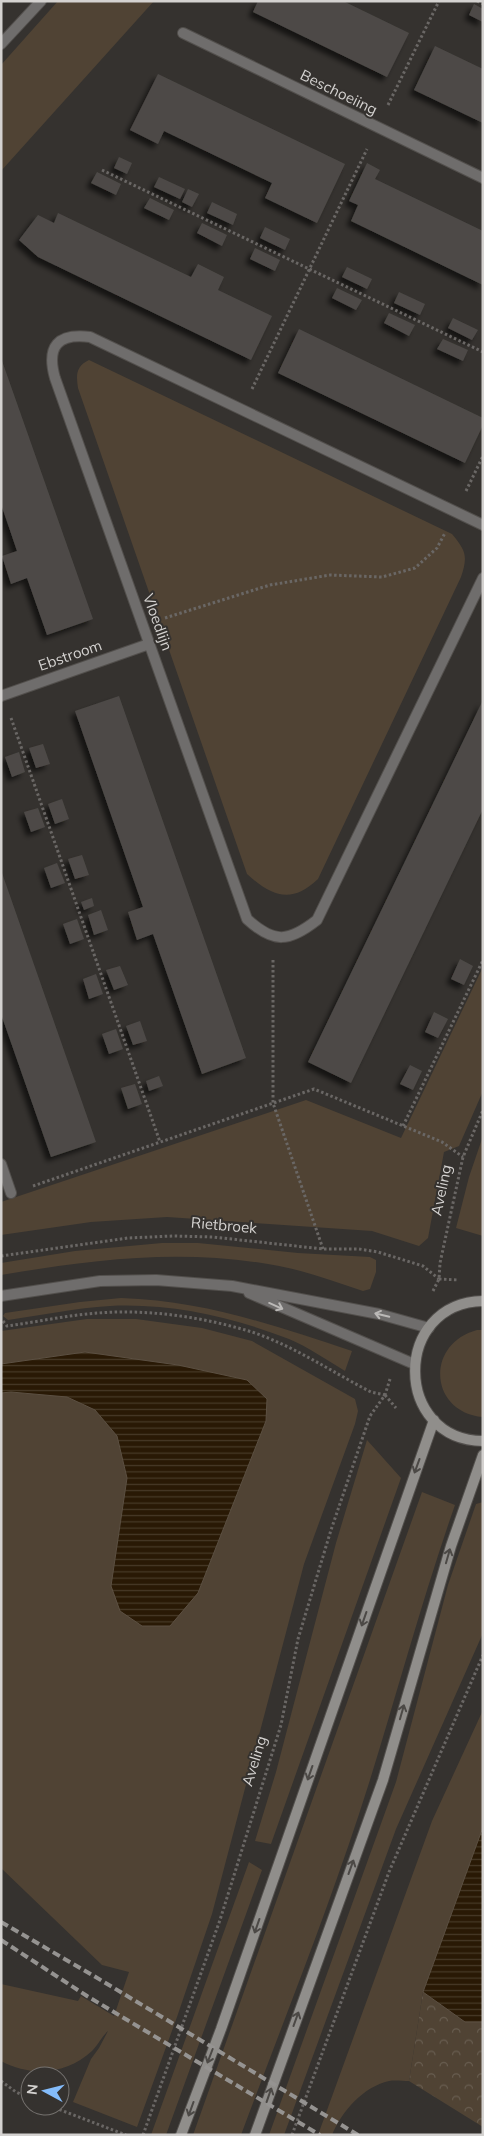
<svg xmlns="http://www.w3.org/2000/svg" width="484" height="2136" font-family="Mulish,sans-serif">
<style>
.green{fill:#504334}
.forest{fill:url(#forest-crowns)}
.water{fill:url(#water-rules);stroke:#5c5042}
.building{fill:#4d4a47;filter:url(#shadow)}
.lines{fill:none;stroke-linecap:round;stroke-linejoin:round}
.street-casing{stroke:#524f4c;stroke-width:12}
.secondary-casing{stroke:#524f4c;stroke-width:12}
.path{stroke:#6a6765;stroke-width:3;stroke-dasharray:2.5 2.5;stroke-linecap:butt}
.street{stroke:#6f6d6c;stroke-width:10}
.secondary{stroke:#908e8b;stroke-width:10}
.rail{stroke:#959391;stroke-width:4;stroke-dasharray:8 4;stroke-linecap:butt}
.oneway{stroke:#bbb9b7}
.oneway2{stroke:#4c4946}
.labels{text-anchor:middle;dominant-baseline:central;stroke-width:4;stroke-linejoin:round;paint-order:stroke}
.street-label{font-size:15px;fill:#d4d2d0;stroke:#35322f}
</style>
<defs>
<pattern id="forest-crowns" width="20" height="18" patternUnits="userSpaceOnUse" patternTransform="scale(1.25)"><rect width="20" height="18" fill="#504334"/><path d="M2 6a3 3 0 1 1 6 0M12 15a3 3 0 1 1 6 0" fill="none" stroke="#685d50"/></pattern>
<pattern id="water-rules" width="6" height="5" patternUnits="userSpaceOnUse" patternTransform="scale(1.25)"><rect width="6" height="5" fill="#291905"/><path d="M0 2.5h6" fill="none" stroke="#473a28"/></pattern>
<filter id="shadow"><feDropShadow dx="-4.5" dy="4.5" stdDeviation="2.5" flood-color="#0009"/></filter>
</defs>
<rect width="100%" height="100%" fill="#35322f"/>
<path class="green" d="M58,1H154L1,171V65Z
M89,360L452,534C466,551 468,556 461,577L318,879C292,904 272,897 247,874L78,388C76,375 76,366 89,360Z
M483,967V1091L459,1146L444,1152L428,1238L419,1246L372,1231L167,1217L91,1222L1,1235V1202L306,1100L401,1138Z
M483,1136V1236L456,1228L469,1177Z
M162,1243H198L298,1253L370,1257L376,1260V1272L370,1289L363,1291C335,1282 307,1271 279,1266C185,1248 94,1259 1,1275V1263L75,1251Z
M121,1298C206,1301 272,1325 352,1351L345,1371C327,1360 308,1347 289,1339C233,1317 170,1303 110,1306C76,1308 42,1315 8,1320L3,1316L5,1313L80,1302Z
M87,1319H136L202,1328L252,1341L355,1399L358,1411L355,1424L304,1564L212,1914L177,2017L137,2127L73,2102L91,2059L99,2048L108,2031C103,2035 98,2045 92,2051C66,2075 31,2077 1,2061V1984L78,2001L81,1996L114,2016L129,1972L102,1965L1,1868V1393L11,1392L67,1397L95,1410L117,1436L127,1478L111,1586L198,1593L266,1421L267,1399L247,1380L178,1365L85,1352L1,1364V1331Z
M477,1330H483V1417C429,1412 425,1344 477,1330Z
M367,1440L401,1478L271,1844L255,1841L276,1772L336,1543Z
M422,1492L455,1505C423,1596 398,1690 369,1783C332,1901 284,2019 241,2135H193Z
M483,1502V1633L396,1829L284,2135H269L396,1782L448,1585L476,1504Z
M483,1710V1827L423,1992L409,2081C403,2081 395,2080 389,2081C363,2087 342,2111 332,2135H318L432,1821Z
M249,1862L262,1870L166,2135H151Z"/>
<path class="forest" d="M423,1992L465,2022H483V2127L409,2081Z"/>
<path class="water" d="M85,1352L178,1365L247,1380L267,1399L266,1421L198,1593L170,1626H142L120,1611L111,1586L127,1478L117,1436L95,1410L67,1397L11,1392L1,1393V1364Z
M483,1827V2022H465L423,1992Z"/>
<path class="building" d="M258,1H343L409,33L387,77L253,12Z
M474,4L483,9V22L469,15Z
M435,46L483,69V123L414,90Z
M158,74L345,164L317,223L265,198L272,183L164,131L158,144L130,130Z
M119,157L132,163L127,174L114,168Z
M367,163L380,170L375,179L483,231V285L351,221L358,205L349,201Z
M97,172L121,184L116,195L91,183Z
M159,177L185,189L180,199L154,187Z
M188,189L199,194L192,207L182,202Z
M150,198L174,210L169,220L144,208Z
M212,202L237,214L233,225L207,213Z
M58,213L191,277L198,264L224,277L218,290L272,316L251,360L38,257L19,240L38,215L54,223Z
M202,223L227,235L222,246L197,233Z
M265,227L290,239L285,250L260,238Z
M255,248L280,260L275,271L250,259Z
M347,267L372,279L367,289L342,277Z
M337,288L362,300L356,310L332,298Z
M399,292L425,304L420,315L394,303Z
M389,313L415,325L409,336L384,323Z
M453,318L478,330L472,340L448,328Z
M299,329L483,418V425L465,463L278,373Z
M443,339L468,350L463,361L437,349Z
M1,358L93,619L47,635L27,578L11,584L2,556L17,551L1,504Z
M119,696L246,1058L202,1074L153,934L137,940L128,912L143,907L75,711Z
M483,700V809L351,1083L308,1062Z
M43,744L50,764L36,768L29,748Z
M19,752L25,772L12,777L5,757Z
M62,799L69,819L55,824L48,804Z
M38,808L45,827L31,832L24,812Z
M82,855L89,875L75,879L68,859Z
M57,863L65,883L51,888L44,868Z
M2,873L96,1142L51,1157L1,1014Z
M92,898L94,906L84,910L81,902Z
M101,910L108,930L94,935L88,915Z
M77,919L84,939L70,944L63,924Z
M460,959L473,966L464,985L451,979Z
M120,966L128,985L114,990L106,970Z
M96,974L103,994L89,999L83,979Z
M434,1012L448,1019L438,1038L425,1032Z
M140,1021L147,1041L133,1045L126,1026Z
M116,1029L123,1049L109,1054L102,1034Z
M410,1065L422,1071L413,1090L400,1084Z
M159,1076L163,1086L149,1091L146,1081Z
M135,1084L142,1104L128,1109L121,1088Z"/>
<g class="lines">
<g class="street-casing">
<path id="street" d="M183,33L483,178
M1,44L41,1
M483,525L90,337C58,333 46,346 55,378L247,919C274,944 289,942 317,920L483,578
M1,696L149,644
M1,1164L11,1193
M249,1293L414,1364
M1,1296L100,1281L156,1280L232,1286L379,1314L429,1328"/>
</g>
<g class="secondary-casing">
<path id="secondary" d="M483,1301C392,1303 393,1440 483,1441
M181,2135L221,2029L434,1420
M255,2135L383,1780L451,1546L483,1455"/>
</g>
<path class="path" d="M477,1L483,4
M388,105L439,1
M102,170L483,352
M252,389L367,149
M466,491L483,456
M165,618L270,585L330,575L382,577L415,568L437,548L445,533
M11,718L160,1142
M273,960V1103L323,1249
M403,1126L483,960
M33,1186L314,1089L442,1142L463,1157
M1,1256L128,1238L173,1236L213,1237L323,1249H359L378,1252L423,1266L439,1279
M439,1279L459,1280
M433,1291L439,1279L440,1263L463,1157L483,1110
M3,1321L7,1326C37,1322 68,1315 98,1313C149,1309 203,1317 252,1332C294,1346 332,1372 371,1392L385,1395
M385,1395L396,1408
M1,2081L16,2092L30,2098
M50,2106L126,2135
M143,2135L220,1920L281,1725L298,1639L331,1530L370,1416L385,1395L390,1379
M292,2135L389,1872L483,1655"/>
<use href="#street" class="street"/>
<use href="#secondary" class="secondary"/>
<path class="rail" d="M1,1922L94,1976L358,2135
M1,1940L87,1996L320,2135"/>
</g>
<defs><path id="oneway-shaft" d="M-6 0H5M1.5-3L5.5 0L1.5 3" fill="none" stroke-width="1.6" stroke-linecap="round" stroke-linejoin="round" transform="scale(1.25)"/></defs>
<g class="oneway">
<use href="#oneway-shaft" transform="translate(276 1306) rotate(24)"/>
<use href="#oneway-shaft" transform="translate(382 1315) rotate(-167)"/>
</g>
<g class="oneway2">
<use href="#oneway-shaft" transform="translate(417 1466) rotate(110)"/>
<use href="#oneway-shaft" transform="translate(448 1556) rotate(-74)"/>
<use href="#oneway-shaft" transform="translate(364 1619) rotate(109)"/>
<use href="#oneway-shaft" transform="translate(402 1712) rotate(-74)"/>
<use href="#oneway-shaft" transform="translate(310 1773) rotate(109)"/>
<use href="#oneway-shaft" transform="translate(351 1867) rotate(-70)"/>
<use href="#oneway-shaft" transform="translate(257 1926) rotate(109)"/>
<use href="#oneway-shaft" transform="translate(296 2019) rotate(-70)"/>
<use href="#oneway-shaft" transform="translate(210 2056) rotate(111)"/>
<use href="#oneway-shaft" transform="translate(269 2095) rotate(-71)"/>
<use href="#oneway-shaft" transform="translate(191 2109) rotate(110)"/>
</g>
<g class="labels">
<g class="street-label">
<text transform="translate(339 92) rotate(26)">Beschoeiing</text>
<text transform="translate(158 622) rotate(70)">Vloedlijn</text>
<text transform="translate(70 655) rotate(-19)">Ebstroom</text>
<text transform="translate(441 1190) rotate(-78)">Aveling</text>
<text transform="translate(224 1225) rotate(5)">Rietbroek</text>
<text transform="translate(254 1761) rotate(-73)">Aveling</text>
</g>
</g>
<rect width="484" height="2136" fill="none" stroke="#d4d2d0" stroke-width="5"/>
<g transform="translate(45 2091) rotate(277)"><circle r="24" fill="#35322f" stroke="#75726f"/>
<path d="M0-4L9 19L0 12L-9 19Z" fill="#84bcfb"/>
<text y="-8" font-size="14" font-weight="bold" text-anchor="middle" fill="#d4d2d0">N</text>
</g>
</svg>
